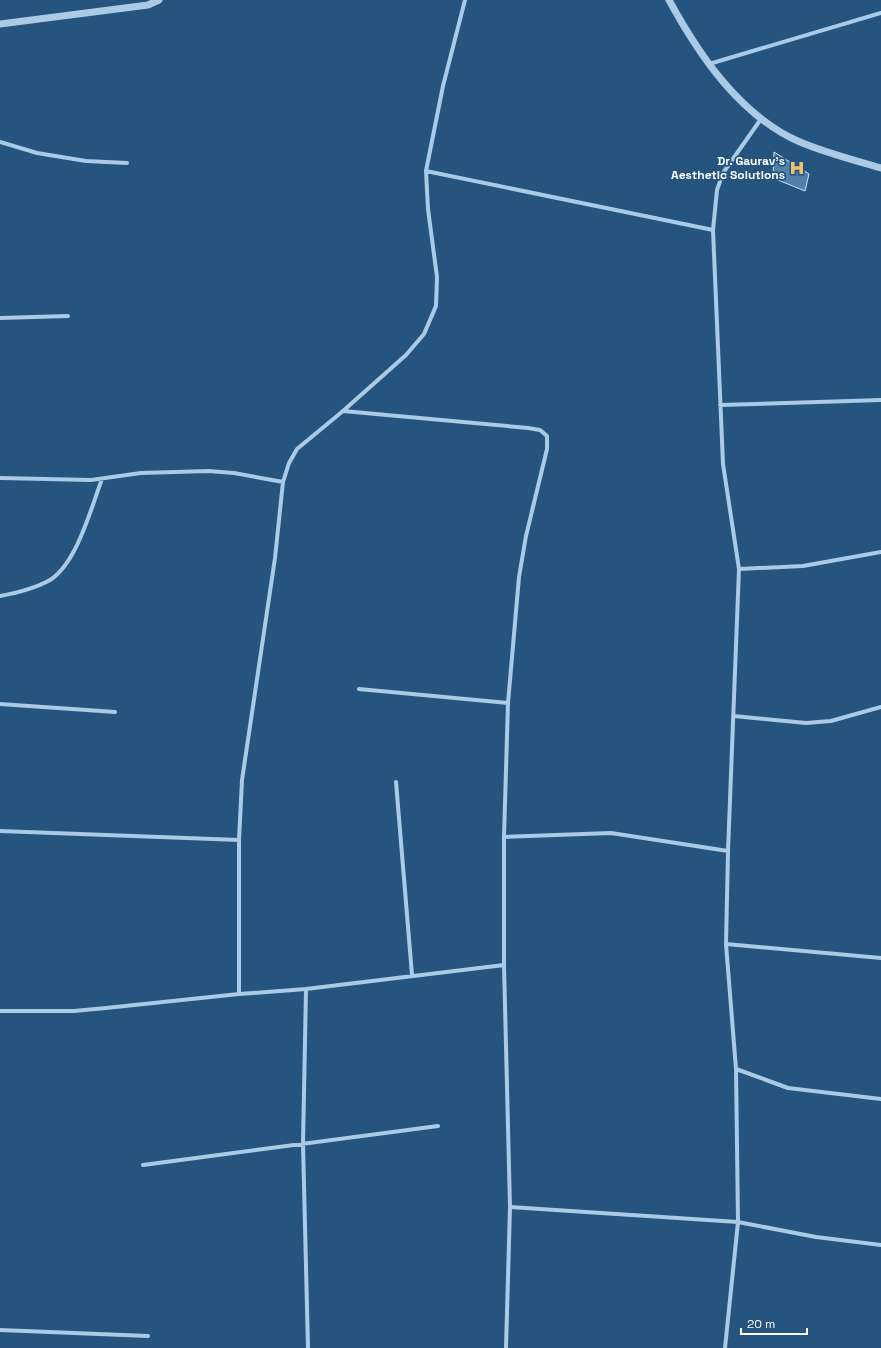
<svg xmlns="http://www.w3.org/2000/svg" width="881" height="1348" font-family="'Space Grotesk',sans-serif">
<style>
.building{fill:#5180aa;stroke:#cee3f5}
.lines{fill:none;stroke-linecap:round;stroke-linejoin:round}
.minor{stroke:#abcae6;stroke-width:4}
.tertiary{stroke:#abcae6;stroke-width:7}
.labels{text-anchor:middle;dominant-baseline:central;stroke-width:3.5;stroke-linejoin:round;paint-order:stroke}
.poi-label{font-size:12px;font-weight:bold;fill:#fff;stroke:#25547f;text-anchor:end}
</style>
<rect width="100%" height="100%" fill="#25547f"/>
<path class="building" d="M774,152L809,174L805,191L773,178Z"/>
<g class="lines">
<path class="minor" d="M709,64L881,13
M0,142L37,153L86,161L127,163
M426,171L713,230
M0,318L68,316
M720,405L881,400
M343,411L528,428L540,430L547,436V449L526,536L519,577L508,703L504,837V965L510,1207L506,1348
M0,478L91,480L141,473L208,471L234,473L283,482
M739,569L803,566L881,552
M0,596C16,593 36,588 50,580C77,563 91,508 102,479
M359,689L508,703
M0,704L115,712
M734,716L806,723L831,721L881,707
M396,782L412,975
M0,831L239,840
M504,837L611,833L728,851
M726,944L881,958
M306,989L303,1144L308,1348
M239,994V840L242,780L275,558L283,482L289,463L297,449L343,411L406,355L424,334L436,306L437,277L428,209L426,171L443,86L465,0
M0,1011H74L106,1008L239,994L306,989L504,965
M736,1069L788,1088L881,1099
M143,1165L438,1126
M510,1207L738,1222L816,1237L881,1245
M0,1330L148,1336
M725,1348L738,1222L736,1069L726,944L728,851L739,569L723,464L713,230L717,190L723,173L761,119"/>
<path class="tertiary" d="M669,0C699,55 740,116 800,142C826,153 854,160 881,168
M0,24L148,5L159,0"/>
</g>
<defs>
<g id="hospital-bare" transform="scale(1.2)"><path d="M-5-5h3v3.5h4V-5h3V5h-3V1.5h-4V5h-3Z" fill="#f0c06f" stroke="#25547f" stroke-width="2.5" paint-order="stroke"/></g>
</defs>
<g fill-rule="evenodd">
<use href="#hospital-bare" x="797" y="168"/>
</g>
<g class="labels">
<g class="poi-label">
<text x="785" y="161">Dr. Gaurav's<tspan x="785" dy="14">Aesthetic Solutions</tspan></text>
</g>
</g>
<path d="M741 1328v6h66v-6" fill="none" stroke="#ffffff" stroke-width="2"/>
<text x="747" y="1328" font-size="12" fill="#ffffff" stroke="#25547f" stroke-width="3" paint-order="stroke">20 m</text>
</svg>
